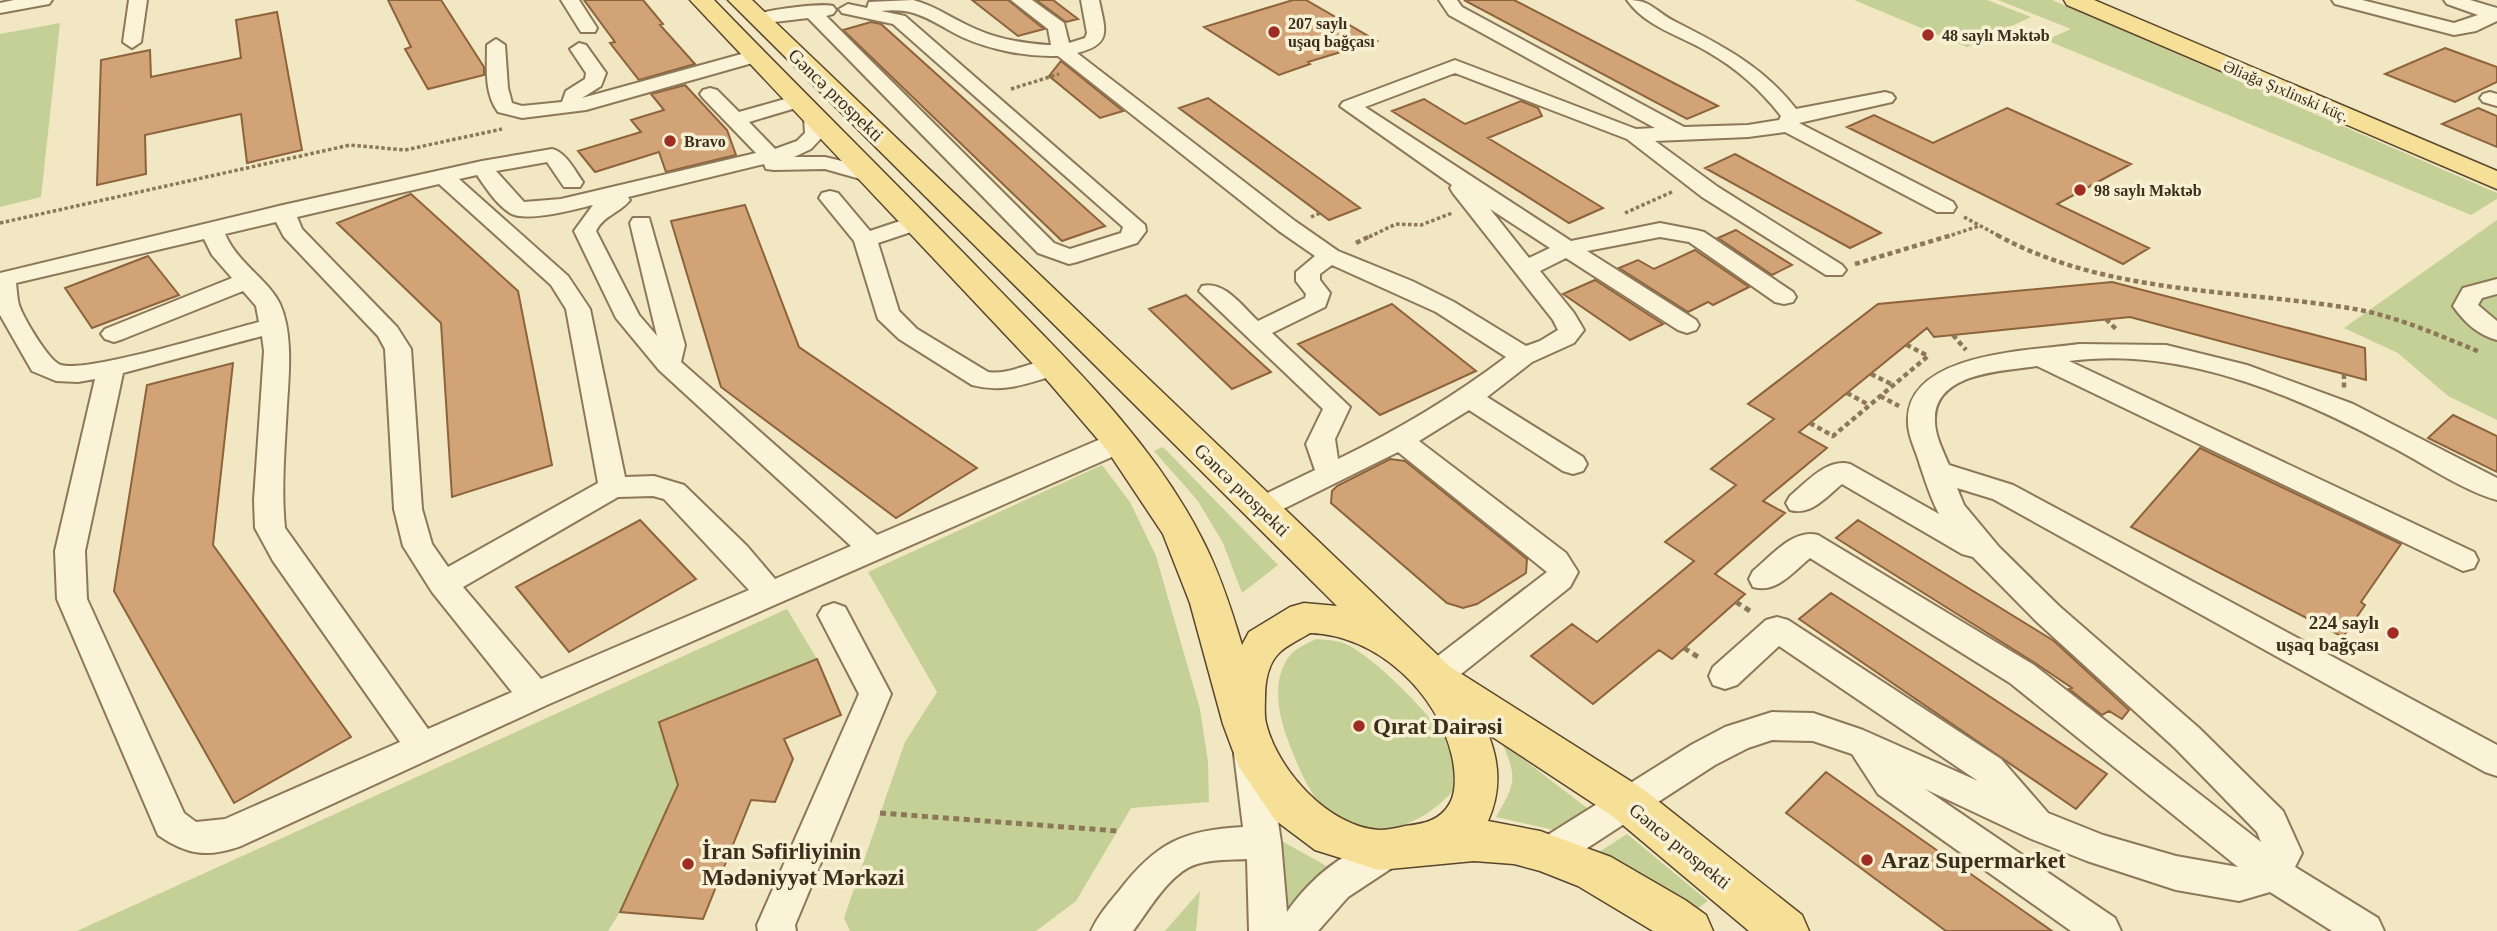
<svg xmlns="http://www.w3.org/2000/svg" width="2497" height="931" font-family="Georgia,serif">
<style>
.green{fill:#c4d096}
.building{fill:#d1a376;stroke:#8d633c;stroke-width:2}
.lines{fill:none;stroke-linecap:round;stroke-linejoin:round}
.minor-casing{stroke:#8c7858;stroke-width:4}
.major-casing{stroke:#5a452d;stroke-width:3}
.path-far2{stroke:#8c7858;stroke-width:3.5;stroke-dasharray:3.5 2.5;stroke-linecap:butt}
.path-far1{stroke:#8c7858;stroke-width:4.5;stroke-dasharray:5 3.5;stroke-linecap:butt}
.path{stroke:#8c7858;stroke-width:5;stroke-dasharray:6 4.5;stroke-linecap:butt}
.minor{fill:#fbf3d7;fill-rule:evenodd}
.major{fill:#f6e098;fill-rule:evenodd}
.poi-dot{fill:#9f2d24;stroke:#f8f0d3;stroke-width:2.5}
.labels{text-anchor:middle;dominant-baseline:central;stroke-width:7;stroke-linejoin:round;paint-order:stroke}
.far-poi-label{font-size:16px;font-weight:bold;fill:#3b2e1d;stroke:#f8f0d3;text-anchor:start}
.far-street-label{font-size:16px;fill:#3b2e1d;stroke:#f8f0d3}
.street-label{font-size:19px;fill:#3b2e1d;stroke:#f8f0d3}
.poi-label{font-size:19px;font-weight:bold;fill:#3b2e1d;stroke:#f8f0d3;text-anchor:end}
.near-poi-label{font-size:23px;font-weight:bold;fill:#3b2e1d;stroke:#f8f0d3;text-anchor:start}
</style>
<rect width="100%" height="100%" fill="#f1e7c3"/>
<path class="green" d="M1854,0H1987L2031,17L1967,47Z
M1998,0H2052L2497,193V199L2471,215L2046,40L2071,29Z
M60,23L41,197L0,207V34Z
M2497,220V420L2448,396L2398,353L2344,328Z
M1163,447L1278,565L1242,593L1223,543L1198,501L1154,451Z
M1102,465L1130,502L1156,556L1200,709L1208,762L1209,802L1131,808L1076,901L1036,931H850L844,918L905,742L937,692L868,572Z
M787,609L817,659L659,722L678,785L620,912L608,931H77Z
M1316,639C1328,640 1337,640 1348,645C1378,660 1440,723 1455,754C1459,762 1459,772 1461,781C1436,814 1399,837 1356,826C1345,824 1332,817 1324,809C1309,792 1299,769 1291,748C1280,722 1271,687 1286,661C1293,649 1304,645 1316,639Z
M1502,743L1591,811L1554,830L1496,817C1515,784 1518,778 1502,743Z
M1627,834L1708,901L1697,909L1596,854Z
M1280,840L1328,867L1284,915Z
M1200,891L1196,931H1165Z"/>
<path class="building" d="M388,0H441L484,67V75L428,89L405,49L411,47Z
M584,0H643L663,24L660,25L695,64L639,80L610,43L615,42Z
M972,0H1008L1044,29L1018,36Z
M1036,0H1053L1078,19L1066,22Z
M1293,0H1306L1377,41L1308,62L1310,64L1279,75L1204,27Z
M1464,0H1514L1718,106L1687,119Z
M277,12L302,150L247,163L241,114L145,135L146,174L97,185L101,60L150,50L151,77L241,58L236,20Z
M871,22L881,24L1105,226L1062,241L843,30Z
M2445,48L2497,67V82L2455,102L2385,74Z
M1061,61L1123,111L1100,118L1049,76Z
M685,85L727,130L736,155L666,172L659,152L595,172L578,151L641,132L631,120L664,110L651,94Z
M1208,98L1360,208L1329,220L1179,108Z
M1424,99L1465,124L1521,101L1538,108L1542,116L1488,138L1603,208L1569,223L1392,111Z
M2007,108L2131,164L2057,204L2149,248L2123,264L1847,127L1874,115L1933,143Z
M2478,108L2497,116V147L2442,124Z
M1735,154L1881,233L1850,248L1705,168Z
M411,194L518,291L552,465L452,497L441,323L337,223Z
M745,205L799,347L977,468L896,518L721,387L671,221Z
M1736,230L1792,265L1772,275L1718,238Z
M1695,250L1749,287L1713,305L1708,302L1688,312L1619,268L1638,260L1654,269Z
M148,256L179,295L92,328L65,288Z
M1595,280L1663,324L1630,340L1563,294Z
M2112,282L2365,348L2366,380L2130,317L1934,337L1927,328L1799,432L1827,448L1763,501L1785,513L1715,574L1745,594L1672,659L1659,650L1593,704L1531,656L1572,624L1597,642L1694,561L1665,542L1736,485L1711,469L1774,419L1748,404L1878,304Z
M1186,295L1271,372L1232,389L1149,309Z
M1392,304L1476,371L1380,415L1298,344Z
M233,363L213,545L351,737L234,803L114,591L147,385Z
M2453,415L2497,436V472L2428,438Z
M2200,448L2401,544L2361,602L2365,605L2343,637L2131,527Z
M1390,459L1405,461L1527,559L1526,573L1477,604L1463,608L1447,603L1331,503L1332,491L1337,486Z
M640,520L696,579L569,652L516,587Z
M1858,520L2054,641L2129,710L2122,719L2109,711L2102,715L2069,689L2072,688L2035,663L1836,538Z
M1831,593L1942,665L2107,774L2076,809L1799,619Z
M817,659L841,715L784,739L793,759L775,802L751,800L703,919L620,912L678,785L659,722Z
M1826,772L1871,804L2052,931H1946L1786,813Z"/>
<g class="lines">
<g class="minor-casing">
<path id="minor" d="M14,0H52L49,4L0,13V3Z
M129,0H147L141,42L132,48L123,42Z
M561,0H579L597,28L595,32H581Z
M913,0C937,6 955,21 978,30C1001,40 1024,43 1048,45H1051L1048,29L1011,0H1032L1064,23L1069,43L1085,38L1087,33L1081,0H1099C1105,30 1113,44 1077,53L1295,221L1338,251L1412,281L1454,302L1526,346L1540,341L1558,330L1553,320L1453,193L1450,188L1452,185L1340,106L1343,102L1455,60L1636,129L1655,128L1449,15L1439,0H1457L1462,7L1684,127L1748,125L1779,120L1781,116C1761,90 1736,68 1708,52C1680,35 1647,28 1627,0C1652,0 1653,10 1674,21C1721,45 1763,66 1796,109L1885,92L1892,94L1895,98L1892,102L1799,123L1953,202L1956,207L1953,212H1937L1785,132L1748,137L1655,141L1718,187L1842,265L1846,270L1842,275H1826L1702,197L1627,139L1455,73L1365,107L1571,241L1660,223L1696,230L1704,232L1793,292L1796,297L1793,302L1784,304L1775,302L1689,242L1660,237L1587,251L1696,320L1699,325L1696,330L1687,333L1678,330L1566,258L1540,271L1574,313L1584,330L1574,343L1532,362L1487,397L1583,457L1587,464L1583,471L1573,474L1563,471L1469,410L1419,441L1566,553L1578,572L1570,587L1446,686L1434,690L1422,686L1418,677L1422,668L1547,572L1398,452L1271,515L1261,518L1251,515L1247,508L1251,501L1315,470L1306,444L1323,409L1199,291L1202,286C1224,280 1243,307 1258,321L1305,298L1306,294L1296,281V272L1315,256L1279,231L1058,56C1026,57 991,50 962,37C931,22 918,7 881,11L905,16L1145,225L1146,231L1137,243L1077,262L1069,264L1038,253L808,18L757,24L748,19C756,10 821,3 833,6L836,10L833,14L826,16L1054,243L1070,249L1121,233L1123,227L893,24L842,13L839,9L848,4L867,8L869,2ZM1490,209L1550,248L1529,258ZM1332,265L1436,312L1506,357C1453,397 1398,430 1338,459L1335,439L1350,407L1272,333L1325,307L1330,293L1320,280V274Z
M2332,0H2362L2454,23L2478,15L2447,4L2444,0H2470L2497,8V21L2476,31L2454,35L2335,4Z
M496,39L505,45L508,88L512,103L522,106L562,102L566,91L585,79L586,73L570,49L579,43L586,45L606,73L601,86L582,98L756,50L766,56L763,60L586,110L522,118L498,112C484,93 487,68 487,45Z
M710,88L717,90L739,112L799,95L806,97L809,101L806,105L749,122L775,149L797,141L805,133L804,117L807,113H821L824,117L825,134L811,149L794,157H825L879,170L882,175L879,180L871,182L825,169L774,170L766,169L764,164L628,197L630,200C620,213 604,215 596,231L639,315L657,336L630,223L633,218H649L685,345L681,362L877,535L1110,435L1120,433L1130,435L1134,442L1130,449L547,705L241,846C207,858 187,855 158,835L57,599L55,551L95,379L78,382L56,381L32,371L0,315V273L283,205L482,161L552,149C566,152 575,171 583,182L580,187H564L547,162L496,171L524,202L561,199L756,153L703,98L700,94L703,90ZM477,175C486,188 496,204 510,213C526,223 576,209 593,205L574,231L616,318L659,370L851,546L775,579L747,546L684,485L654,476L625,477L590,309L568,276L459,179ZM439,184L551,285L566,309L598,483L448,567L432,544L422,509L411,349L397,327L302,229L297,217ZM276,222L284,237L378,336L385,349L394,509L403,546L432,592L512,692L428,729L285,528C281,487 285,446 287,405C289,374 293,333 280,304C267,278 238,264 225,234ZM204,239L212,255L232,278L105,329L101,334L105,339L114,342L123,339L243,291L256,306L259,322C223,331 89,373 61,365C49,362 23,317 19,305C17,298 17,290 16,283ZM262,336L264,351L254,500L255,528L273,561L400,742L225,819L196,822L184,813L87,599L85,551L123,373ZM653,496L664,499L749,590L541,679L463,587L618,497Z
M2490,92L2497,94V106L2483,102L2480,98L2483,94Z
M830,191L838,193L870,231L918,215L926,217L929,222L926,227L878,243L899,311L917,329L988,372C1014,376 1038,355 1063,361L1067,367L1063,373C1029,382 1007,394 972,385L899,339L878,319L854,241L819,198L822,193Z
M2497,279V294L2482,298L2478,305L2497,321V340C2478,335 2464,322 2453,306L2463,288Z
M2079,344L2166,345L2247,365L2353,404L2497,478V500C2461,490 2422,462 2388,445C2293,394 2180,346 2069,361L2474,552L2478,560L2474,568L2463,571L2037,366C2004,371 1936,372 1935,418C1934,434 1943,451 1949,465L2013,485L2497,745V776L2485,772L1993,499L1957,488L1964,505L1999,547L2059,606L2199,728L2283,811L2302,853L2295,867L2378,918L2384,931H2332L2270,892L2239,901L2176,890L2087,861L2029,838L1925,789L2115,918L2121,931H2071L1878,794L1852,754L1813,741L1772,740L1748,748L1715,765L1561,865L1548,870L1535,865L1530,854L1535,843L1691,745L1725,727L1772,712L1813,713L1863,730L1978,781L1779,646L1737,685L1725,689L1713,685L1709,676L1713,667L1766,620L1777,617L1788,620L2001,759L2048,813L2103,835L2176,856L2238,867L2010,683L1810,558C1793,572 1776,594 1753,587L1749,579L1753,571C1771,556 1794,528 1818,535L2034,665L2261,842L2257,832L2175,748L2037,622L1973,557L1962,554L1842,484C1826,497 1811,516 1790,510L1786,503L1790,496C1807,482 1827,458 1850,464L1939,514C1931,499 1925,480 1920,465C1916,450 1907,435 1908,419C1909,352 2032,351 2079,344Z
M834,603L845,607L891,694L795,925L796,931H758L757,925L859,694L818,615L823,607Z
M1251,740L1263,744L1268,754L1281,842L1287,912C1311,877 1345,851 1385,837L1398,842L1403,853L1398,864L1348,897L1318,931H1249L1247,859C1231,860 1213,859 1197,864C1170,872 1149,910 1133,931H1091C1098,916 1108,904 1119,891C1156,843 1183,830 1243,827L1234,754L1239,744Z"/>
</g>
<g class="major-casing">
<path id="major" d="M690,0H714C801,90 891,178 978,268C1057,351 1148,433 1201,537C1219,571 1231,608 1242,645L1249,632L1290,607L1304,603L1337,606L728,0H752L1449,666L1643,789L1802,915L1809,931H1749L1611,815L1488,734C1500,763 1501,792 1488,821L1540,831L1611,857L1685,900L1706,915L1713,931H1653L1578,886L1540,871L1514,864L1474,861L1379,870L1315,850L1275,820L1239,767L1223,724L1190,603L1163,534L1107,450L1034,365ZM1310,633C1377,635 1438,693 1452,756C1455,770 1457,790 1450,803C1440,821 1423,824 1405,826C1397,828 1387,830 1379,830C1329,827 1277,770 1266,723C1264,715 1265,705 1265,697C1265,682 1268,664 1279,653C1287,645 1301,639 1310,633Z
M2064,0H2094L2497,171V189L2067,5Z"/>
</g>
<path class="path-far2" d="M1011,89L1059,74
M1625,213L1674,191
M1311,217L1320,213
M1964,217L2001,237
M0,223L350,145L405,150L502,129
M1369,237L1396,224L1421,225L1452,213
M1946,237L1979,226"/>
<path class="path-far1" d="M1997,235C2105,294 2231,289 2349,308C2394,315 2438,335 2480,352
M1356,243L1372,235
M1855,264L1952,235
M2106,319L2118,331
M1953,335L1966,350
M1871,374L1893,385
M2344,374V388
M1847,393L1869,405
M1880,396L1899,406
M1810,423L1833,436L1928,356L1907,345"/>
<path class="path" d="M1736,602L1753,613
M1684,648L1701,659
M880,813L1118,831"/>
<use href="#minor" class="minor"/>
<use href="#major" class="major"/>
</g>
<g class="poi-dot">
<circle cx="1274" cy="32" r="7"/>
<circle cx="1928" cy="35" r="7"/>
<circle cx="670" cy="141" r="7"/>
<circle cx="2080" cy="190" r="7"/>
<circle cx="2393" cy="633" r="7"/>
<circle cx="1359" cy="726" r="7"/>
<circle cx="1867" cy="860" r="7"/>
<circle cx="688" cy="864" r="7"/>
</g>
<g class="labels">
<g class="far-poi-label">
<text x="1288" y="23">207 saylı<tspan x="1288" dy="18">uşaq bağçası</tspan></text>
<text x="1942" y="35">48 saylı Məktəb</text>
<text x="684" y="141">Bravo</text>
<text x="2094" y="190">98 saylı Məktəb</text>
</g>
<g class="far-street-label">
<text transform="translate(2286 91) rotate(23)">Əliağa Şıxlinski küç.</text>
</g>
<g class="street-label">
<text transform="translate(836 95) rotate(44)">Gəncə prospekti</text>
<text transform="translate(1242 490) rotate(44)">Gəncə prospekti</text>
<text transform="translate(1680 846) rotate(39)">Gəncə prospekti</text>
</g>
<g class="poi-label">
<text x="2379" y="622">224 saylı<tspan x="2379" dy="22">uşaq bağçası</tspan></text>
</g>
<g class="near-poi-label">
<text x="1373" y="726">Qırat Dairəsi</text>
<text x="702" y="851">İran Səfirliyinin<tspan x="702" dy="26">Mədəniyyət Mərkəzi</tspan></text>
<text x="1881" y="860">Araz Supermarket</text>
</g>
</g>
</svg>
